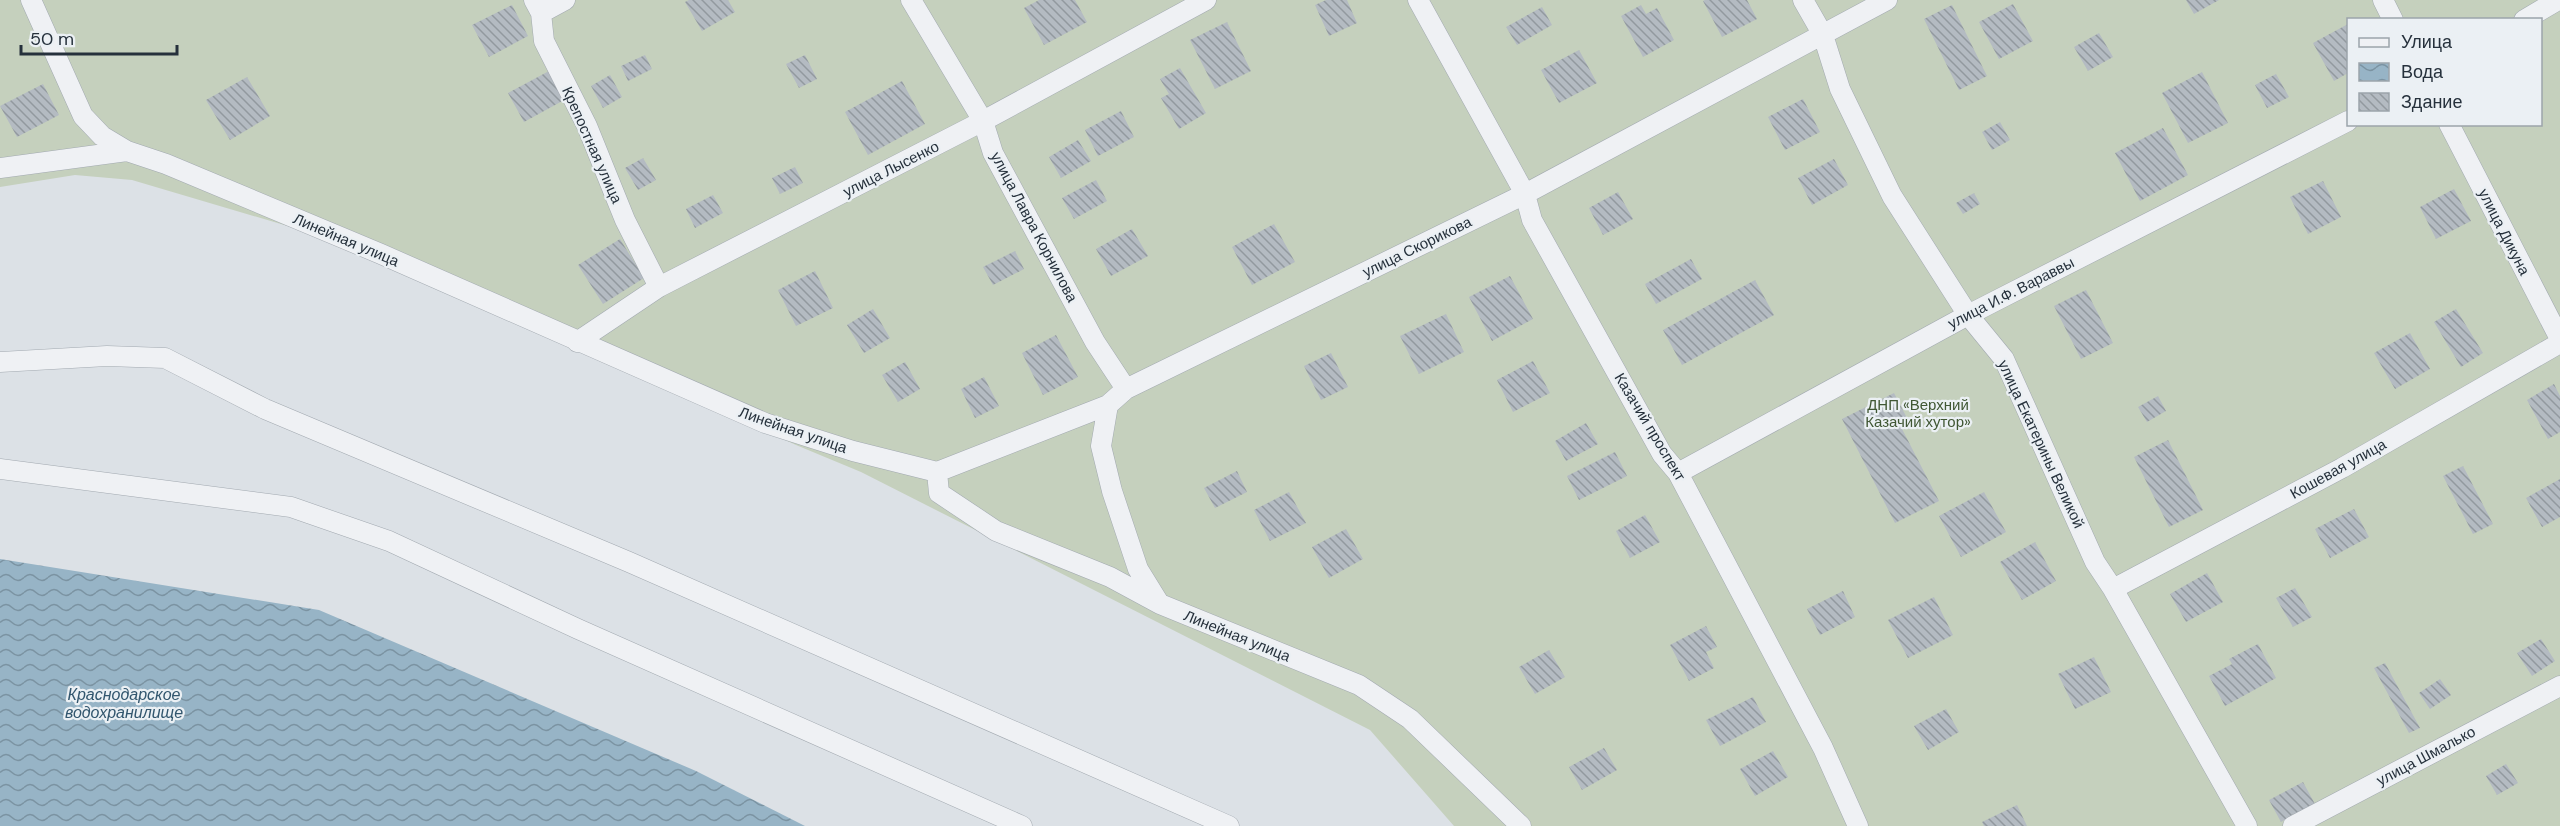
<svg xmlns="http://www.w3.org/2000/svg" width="2560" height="826" font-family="'DM Sans',sans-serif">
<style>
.garden{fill:#c5d0bd;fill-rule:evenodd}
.water{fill:url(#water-waves)}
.building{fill:url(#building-back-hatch)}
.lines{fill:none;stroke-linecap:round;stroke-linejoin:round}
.minor-casing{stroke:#a2a9b0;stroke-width:21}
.minor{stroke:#eff1f4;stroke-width:20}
.labels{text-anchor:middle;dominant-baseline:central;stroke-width:4.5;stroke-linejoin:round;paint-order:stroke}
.street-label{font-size:15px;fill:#26313c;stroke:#ebf0f4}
.park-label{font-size:15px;fill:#405734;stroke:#ebf0f4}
.water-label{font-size:16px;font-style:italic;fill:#32566e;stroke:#ebf0f4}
</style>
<defs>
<pattern id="water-waves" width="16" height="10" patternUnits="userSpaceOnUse" patternTransform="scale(1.5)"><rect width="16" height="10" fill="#97b4c6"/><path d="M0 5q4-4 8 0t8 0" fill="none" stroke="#7b93a2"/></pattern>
<pattern id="building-back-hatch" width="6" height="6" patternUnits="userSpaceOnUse" patternTransform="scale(1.5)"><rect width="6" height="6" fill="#b4bbc2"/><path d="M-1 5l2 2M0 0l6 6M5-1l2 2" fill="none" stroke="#92999f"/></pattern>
</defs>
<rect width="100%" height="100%" fill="#dce1e6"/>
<path class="garden" d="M0,0H2560V826H1454L1370,730L861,472L796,445L382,254L132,180L75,175L0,187ZM2348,20H2540V124H2348Z"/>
<path class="water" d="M0,559L319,610L696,771L805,826H0Z"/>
<path class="building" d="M689,0H728L735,12L702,31L685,2Z
M1039,0H1075L1087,22L1044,45L1024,8Z
M1326,0H1347L1357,23L1329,36L1315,5Z
M1705,0H1747L1757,19L1722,37L1703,1Z
M2186,0H2219L2194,14Z
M2013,4L2033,41L1999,59L1979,22Z
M512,5L528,36L489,57L472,25Z
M1641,5L1646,14L1657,8L1674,40L1643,57L1621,16Z
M1952,5L1987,76L1959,90L1924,19Z
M1542,7L1552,25L1517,45L1506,27Z
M1227,22L1251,71L1215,89L1190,40Z
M2348,24V73L2334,81L2313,43Z
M2099,33L2113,57L2088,71L2074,47Z
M1579,50L1597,83L1559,103L1541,70Z
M645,55L652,69L628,81L621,66Z
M805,55L817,79L799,88L786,64Z
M1180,68L1206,113L1179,129L1161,98L1169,94L1160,79Z
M549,71L566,99L524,122L508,93Z
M2202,72L2228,123L2188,143L2162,93Z
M2276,74L2289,97L2267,108L2255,85Z
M610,75L622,97L603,108L591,86Z
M247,77L270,116L230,140L206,100Z
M902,81L925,124L868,155L845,112Z
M43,84L59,115L17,137L0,106Z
M1803,99L1820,132L1785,150L1768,117Z
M1121,111L1134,137L1098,156L1085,130Z
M2000,122L2010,140L1992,150L1982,132Z
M2163,128L2188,175L2140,201L2115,153Z
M1078,140L1091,161L1061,178L1049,157Z
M643,158L656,180L638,190L625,168Z
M1834,159L1848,185L1812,205L1798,178Z
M795,167L803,183L780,194L772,178Z
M1096,180L1107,201L1074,219L1062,198Z
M2323,181L2341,217L2308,234L2290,197Z
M2454,189L2471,221L2436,239L2420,207Z
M1618,192L1633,219L1603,235L1589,208Z
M1974,193L1980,204L1963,214L1956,203Z
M713,195L723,213L695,228L686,209Z
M1274,224L1295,262L1252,285L1232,247Z
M1132,229L1148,256L1111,276L1096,249Z
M620,239L644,278L603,304L578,265Z
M1015,251L1024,269L993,285L983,267Z
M1691,259L1702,279L1656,304L1645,284Z
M815,271L833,308L796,326L778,290Z
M1510,276L1533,319L1492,341L1469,297Z
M1755,280L1774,315L1682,365L1663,330Z
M2086,290L2113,343L2081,359L2054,306Z
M873,309L890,338L864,353L847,325Z
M2456,309L2483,353L2461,367L2434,322Z
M1446,314L1464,352L1419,374L1400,336Z
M2410,333L2430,369L2395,389L2374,353Z
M1056,335L1078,377L1043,395L1022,353Z
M1331,353L1348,387L1321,400L1304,366Z
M1533,361L1550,393L1513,412L1497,380Z
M905,362L920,389L898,402L882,375Z
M984,377L999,406L975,418L961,389Z
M2554,384L2560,396V432L2548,439L2527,400Z
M1894,393L1908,420L1900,425L1939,501L1895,523L1842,419Z
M2158,396L2166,411L2147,422L2138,407Z
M1586,423L1598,444L1566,461L1555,441Z
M2168,440L2203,510L2169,527L2134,457Z
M1615,452L1627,476L1579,500L1567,476Z
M2463,466L2493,524L2473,534L2443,476Z
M1237,471L1247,492L1215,508L1204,488Z
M2560,479V517L2542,527L2526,498Z
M1289,492L1306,523L1270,541L1254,510Z
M1984,492L2006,532L1961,557L1939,516Z
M2354,509L2369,537L2330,558L2315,529Z
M1645,515L1660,542L1630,558L1616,531Z
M1346,529L1363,559L1329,578L1312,547Z
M2035,542L2056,581L2022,600L2000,562Z
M2207,573L2223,602L2186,622L2170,594Z
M2295,588L2312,617L2293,627L2276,598Z
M1843,591L1855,617L1820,635L1807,609Z
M1934,597L1953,635L1908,658L1888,620Z
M1706,626L1717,647L1706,652L1714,668L1689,681L1670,645Z
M2541,639L2555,661L2532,676L2517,653Z
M2258,644L2276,678L2225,706L2209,676L2232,664L2229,659Z
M1549,650L1565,677L1535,694L1519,667Z
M2094,657L2111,692L2075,709L2058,674Z
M2385,663L2420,728L2409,733L2374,668Z
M2440,679L2451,695L2430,709L2419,693Z
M1753,697L1766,722L1720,746L1706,720Z
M1946,709L1959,732L1928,750L1914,726Z
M1604,748L1617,770L1582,790L1569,767Z
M1773,751L1788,777L1755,796L1740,769Z
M2506,764L2518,783L2497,795L2486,776Z
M2303,782L2315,804L2281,822L2269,800Z
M2017,805L2027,826H1984L1982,822Z"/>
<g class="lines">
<g class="minor-casing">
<path id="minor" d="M31,0L83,116L102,136L127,151
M534,0L541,13L544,41L587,126L625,220L659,287
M911,0L983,121L993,153L1095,342L1126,389
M1418,0L1525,194L1532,220L1662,454L1678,473L1823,748L1858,826
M1803,0L1823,35L1840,89L1892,196L1968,315L2004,359L2095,562L2113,589L2247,826
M2383,0L2393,20
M541,13L565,0
M2524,20L2558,0
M2449,124L2560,339
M0,168L127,151L166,164L381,254L765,423L853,451L937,472L939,493L996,531L1110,577L1160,604L1359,685L1410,719L1521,826
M577,342L659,287L983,121L1206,0
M0,362L107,356L165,358L265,409L629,562L1229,826
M1108,405L1101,446L1112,491L1138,569L1159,603
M0,469L291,507L389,541L578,629L1022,826
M937,472L1108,405L1126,389L1525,194L1887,0
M1678,473L1968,315L2348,121
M2113,589L2342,468L2560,343
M2293,826L2560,686"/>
</g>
<use href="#minor" class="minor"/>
</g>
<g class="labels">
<g class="street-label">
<text transform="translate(592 145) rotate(66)">Крепостная улица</text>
<text transform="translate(891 169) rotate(-27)">улица Лысенко</text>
<text transform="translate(1034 227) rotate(62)">улица Лавра Корнилова</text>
<text transform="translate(2504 232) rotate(63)">улица Дикуна</text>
<text transform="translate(346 240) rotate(23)">Линейная улица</text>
<text transform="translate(1417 247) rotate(-26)">улица Скорикова</text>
<text transform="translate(2011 293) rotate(-27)">улица И.Ф. Вараввы</text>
<text transform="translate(1650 427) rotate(59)">Казачий проспект</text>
<text transform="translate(793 430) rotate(19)">Линейная улица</text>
<text transform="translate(2041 444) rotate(65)">улица Екатерины Великой</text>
<text transform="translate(2338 469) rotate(-29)">Кошевая улица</text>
<text transform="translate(1237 636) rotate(22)">Линейная улица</text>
<text transform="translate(2426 756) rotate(-28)">улица Шмалько</text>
</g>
<g class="park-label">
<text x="1918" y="405">ДНП «Верхний<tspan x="1918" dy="17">Казачий хутор»</tspan></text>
</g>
<g class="water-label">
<text x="124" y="694">Краснодарское<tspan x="124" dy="18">водохранилище</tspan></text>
</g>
</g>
<rect x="2347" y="18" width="195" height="108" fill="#ebf0f4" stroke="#9ca4aa" stroke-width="1.5"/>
<rect x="2359" y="38" width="30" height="9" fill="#eff1f4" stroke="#9ca4aa" stroke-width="1.5"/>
<text x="2401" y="48" font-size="18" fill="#26313c">Улица</text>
<rect x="2359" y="63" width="30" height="18" fill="url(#water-waves)" stroke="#9ca4aa" stroke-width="1.5"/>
<text x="2401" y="78" font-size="18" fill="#26313c">Вода</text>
<rect x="2359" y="93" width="30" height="18" fill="url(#building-back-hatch)" stroke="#9ca4aa" stroke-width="1.5"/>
<text x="2401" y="108" font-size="18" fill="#26313c">Здание</text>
<path d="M21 45v9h156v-9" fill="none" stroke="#26313c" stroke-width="3"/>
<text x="30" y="45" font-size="18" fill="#26313c" stroke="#ebf0f4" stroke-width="4.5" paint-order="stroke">50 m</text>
</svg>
